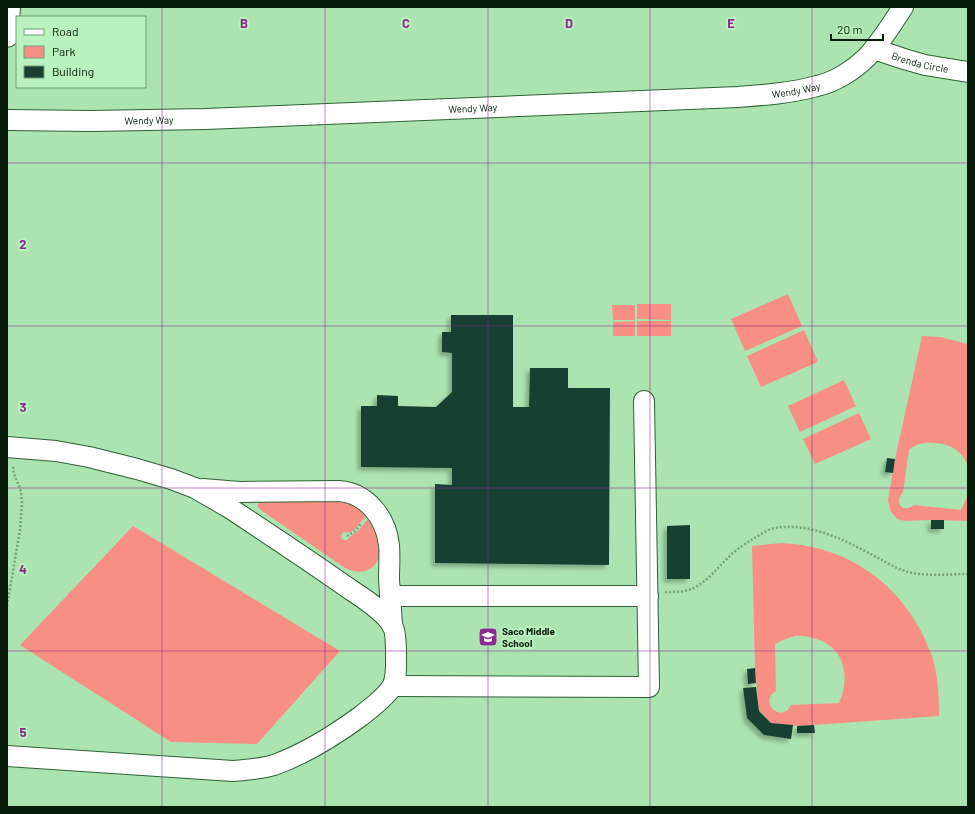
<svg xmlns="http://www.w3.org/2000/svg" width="975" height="814" font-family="Barlow,sans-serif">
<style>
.green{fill:#f88f84;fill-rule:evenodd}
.building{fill:#184032;filter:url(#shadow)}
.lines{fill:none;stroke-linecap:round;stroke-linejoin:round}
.minor-casing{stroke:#2d6135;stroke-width:22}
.major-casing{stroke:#2d6135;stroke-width:24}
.path{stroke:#75a179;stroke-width:2.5;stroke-dasharray:2 2;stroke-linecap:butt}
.minor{stroke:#fff;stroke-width:20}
.major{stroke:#fff;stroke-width:22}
.grid{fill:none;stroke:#8d288f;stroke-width:1;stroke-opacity:0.55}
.labels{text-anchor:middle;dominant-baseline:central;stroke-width:4;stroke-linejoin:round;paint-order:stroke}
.street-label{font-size:10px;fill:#061b09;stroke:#b9f2be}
.poi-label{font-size:10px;font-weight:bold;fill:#061b09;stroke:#b9f2be;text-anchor:start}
.grid-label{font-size:13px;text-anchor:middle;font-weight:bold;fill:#8d288f;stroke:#b9f2be;stroke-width:4;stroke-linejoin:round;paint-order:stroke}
</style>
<defs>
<filter id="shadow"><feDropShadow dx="-3.5" dy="3.5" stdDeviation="2" flood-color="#0004"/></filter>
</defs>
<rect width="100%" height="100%" fill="#ace4b1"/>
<path class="green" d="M788,294L802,326L745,351L731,319Z
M637,304H671V320L637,319Z
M612,305H635V320H613Z
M635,321V336H613V322Z
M637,321H671V336H637Z
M804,330L818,362L761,387L747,356Z
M922,336L940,337L968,344V465C960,449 950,444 933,443C924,442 916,444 909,450L903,492C894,503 902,514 914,505L961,510L968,495V521L931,520L905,521L897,519L890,510L888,500L895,459Z
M844,380L856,406L800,432L788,406Z
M859,413L871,439L815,464L803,439Z
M338,499L355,505L368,515C362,519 355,531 350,532C347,533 345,532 343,532L341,536L342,539L344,540H347C350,536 354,534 358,531C363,526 364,522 370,518C373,525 377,532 379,538C380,541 380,545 380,548C380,569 363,577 345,568L262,511L258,507V504L261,501Z
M133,526L340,651L257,744L171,742L20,645Z
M781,543C851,546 906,587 931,653C938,672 939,695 939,716L814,725L797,726L771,723L759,711L755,668L752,546ZM795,636C803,635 809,637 816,639C846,648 850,678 839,703L791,705C781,725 758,701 776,691L775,644L783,640Z"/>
<path class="building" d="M451,315H513V407H529L530,368H568V388H610L609,565L435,563V484L452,485V468L361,467V406H377V395L398,396V406L436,407L452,392V353L442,352V332H451Z
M887,458L895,459L893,473L885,472Z
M931,520H944V529H931Z
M690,525V579H667V526Z
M755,668L756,683L748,684L747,669Z
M756,687L759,711L771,723L793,725L791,739L764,735L747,718L743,688Z
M814,725L815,733H797V726Z"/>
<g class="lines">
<g class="minor-casing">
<g id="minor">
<path id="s1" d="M874,49L904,59L925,65L968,72"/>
<path id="s2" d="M7,120L91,121L205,119L738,97C764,95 792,93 817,86C835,82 854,70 867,57C881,42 892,24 903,7"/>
<path d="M7,447L56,451L89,457L137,469L171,479L195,488L228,507C269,534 310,561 351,590C363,598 384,611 392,625C396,631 396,647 396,654C396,664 397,678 392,687C384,699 372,707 361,716C335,735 305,754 274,765C261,769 247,770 233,771L7,756"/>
<path d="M203,489L239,492L339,491C367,493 386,518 389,545C390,556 389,568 389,579C390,594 391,610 392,625"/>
<path d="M390,596H648"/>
<path d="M393,686L649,687L644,401"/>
</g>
</g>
<g class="major-casing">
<path id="major" d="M7,36L9,7"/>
</g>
<path class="path" d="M347,536L355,531L362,523
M665,592C671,592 678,592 684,591C704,588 718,566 733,553C740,547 748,542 756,537C762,534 768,529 775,528C812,522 846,541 878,558C886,562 895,568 905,571C923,577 949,574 968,574
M7,606L20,530L22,503L21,493L20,488L15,477L13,469L14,465"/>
<use href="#minor" class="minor"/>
<use href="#major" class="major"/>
</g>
<path class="grid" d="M162,7V807M325,7V807M488,7V807M650,7V807M812,7V807M7,163H968M7,326H968M7,488H968M7,651H968"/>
<defs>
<g id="school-square" transform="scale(1)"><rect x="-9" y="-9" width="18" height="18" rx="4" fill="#8d288f" stroke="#b9f2be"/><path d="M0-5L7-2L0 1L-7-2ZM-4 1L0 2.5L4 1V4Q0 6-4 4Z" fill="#fff"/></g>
</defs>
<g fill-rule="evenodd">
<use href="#school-square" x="488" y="637"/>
</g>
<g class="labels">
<g class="street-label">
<text stroke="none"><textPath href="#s1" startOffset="48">Brenda Circle</textPath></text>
<text stroke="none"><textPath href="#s2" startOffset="790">Wendy Way</textPath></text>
<text stroke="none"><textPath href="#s2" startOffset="466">Wendy Way</textPath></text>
<text stroke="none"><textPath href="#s2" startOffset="142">Wendy Way</textPath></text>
</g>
<g class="poi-label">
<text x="502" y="631">Saco Middle<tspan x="502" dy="12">School</tspan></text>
</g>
</g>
<g class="grid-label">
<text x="244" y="28">B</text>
<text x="406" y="28">C</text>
<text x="569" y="28">D</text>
<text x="731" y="28">E</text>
<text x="23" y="249">2</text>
<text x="23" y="412">3</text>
<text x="23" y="574">4</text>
<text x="23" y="737">5</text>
</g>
<rect width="975" height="814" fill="none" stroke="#061b09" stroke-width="16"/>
<rect x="16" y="16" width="130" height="72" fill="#b9f2be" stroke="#719c76"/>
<rect x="24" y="29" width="20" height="6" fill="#ffffff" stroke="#719c76"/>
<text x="52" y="36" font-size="12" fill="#061b09">Road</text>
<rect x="24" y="46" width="20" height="12" fill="#f88f84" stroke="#719c76"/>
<text x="52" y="56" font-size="12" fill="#061b09">Park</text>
<rect x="24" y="66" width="20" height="12" fill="#184032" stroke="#719c76"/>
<text x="52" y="76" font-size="12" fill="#061b09">Building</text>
<path d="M831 34v6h52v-6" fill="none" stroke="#061b09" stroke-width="2"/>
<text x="837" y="34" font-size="12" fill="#061b09" stroke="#b9f2be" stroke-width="3" paint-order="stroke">20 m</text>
</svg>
